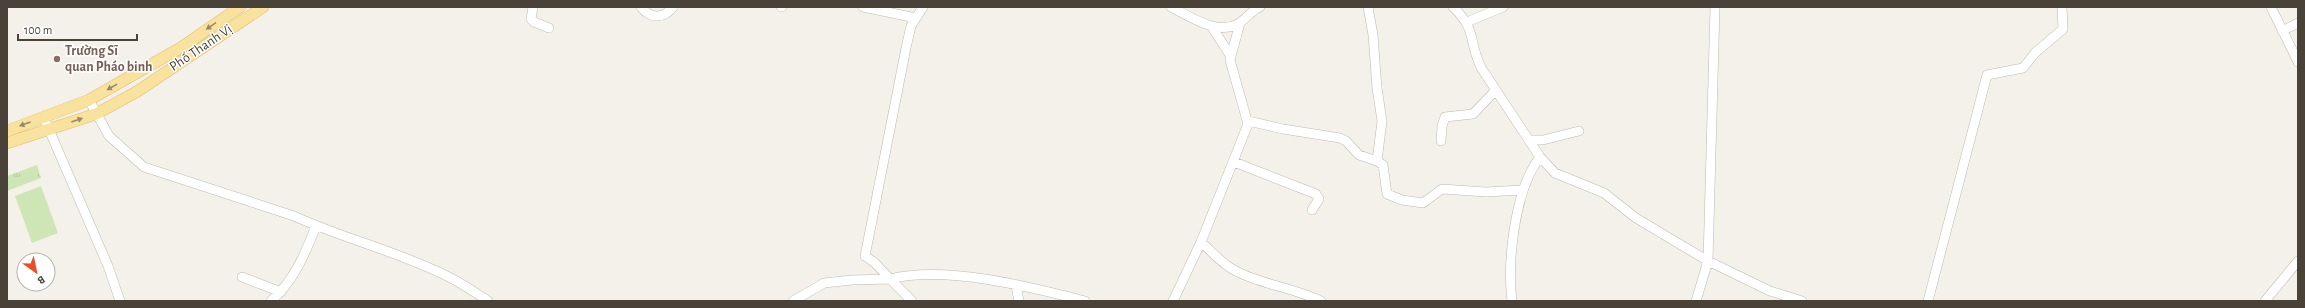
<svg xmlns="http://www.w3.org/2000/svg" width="2305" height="308" font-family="'Alegreya Sans',sans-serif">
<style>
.grass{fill:url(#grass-tufts)}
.pitch{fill:#cee6b5}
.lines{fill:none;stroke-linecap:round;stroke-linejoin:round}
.minor-casing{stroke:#bfb9ad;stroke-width:10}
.major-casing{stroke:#dec06d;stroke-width:12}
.minor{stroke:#fff;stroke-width:9}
.major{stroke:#f9e29d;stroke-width:11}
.oneway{fill:#988a65}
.education-dot{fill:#8d6e63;stroke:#fff;stroke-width:1.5}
.labels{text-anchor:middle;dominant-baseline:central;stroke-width:3;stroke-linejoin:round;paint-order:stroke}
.street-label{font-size:14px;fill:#484238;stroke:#fff}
.education-label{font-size:14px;font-weight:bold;fill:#785e54;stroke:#fff;text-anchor:start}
</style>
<defs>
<pattern id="grass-tufts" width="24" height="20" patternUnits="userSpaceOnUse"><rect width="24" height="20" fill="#cee6b5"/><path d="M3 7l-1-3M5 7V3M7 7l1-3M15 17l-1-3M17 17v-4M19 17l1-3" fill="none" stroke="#b2c69c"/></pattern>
</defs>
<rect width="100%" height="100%" fill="#f4f1ea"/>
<path class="grass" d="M37,165L41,178L7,191V176Z"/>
<path class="pitch" d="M41,186L58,233L32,243L15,196Z"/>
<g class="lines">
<g class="minor-casing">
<path id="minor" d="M533,7L531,19L534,22L549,28
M641,7C650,19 664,19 673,7
M781,7H782
M863,7L916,18
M923,7L911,26L906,48L865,256L874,262L890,279C945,265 1031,287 1085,301
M1171,7C1191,17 1216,35 1238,24C1246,19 1251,11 1260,7
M1368,7L1373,35L1377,88L1382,121L1377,161
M1453,7C1478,30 1468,44 1482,69L1540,157L1555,173L1604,193L1636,218L1708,261L1770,291L1802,301
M2271,7L2298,62
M1467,22L1503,7
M1240,23L1230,60L1248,124L1201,242C1210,250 1219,260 1229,267C1256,284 1292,287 1321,301
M1212,27L1230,55
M2282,31L2298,23
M89,100L109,136L144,167L294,216C344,239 400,252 449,277C463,284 476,293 488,301
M44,118L108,266L120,301
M1248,121L1283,129L1340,138L1346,141L1359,155L1377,161L1383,165L1387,194L1402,200L1423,203L1442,189L1486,192L1522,190
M1530,140H1543L1579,131
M1441,141L1442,126L1445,117L1473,114L1496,90
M1234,162L1316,194L1319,199L1312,210
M242,277L281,292
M1016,286L1019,301
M271,301C294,281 305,254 316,226
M793,301L824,283L852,280L890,279L912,301
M1173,301L1201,242
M1512,301C1507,260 1515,189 1540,157
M1696,301L1708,261L1715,7
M1928,301L1987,75L2023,68L2035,53L2063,29L2062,7
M2265,301L2298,261"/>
</g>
<g class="major-casing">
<path id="major" d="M7,131L89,100L182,47L240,7
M7,143L96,114L138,91L263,7"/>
</g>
<use href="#minor" class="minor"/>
<use href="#major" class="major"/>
</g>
<defs><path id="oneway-solid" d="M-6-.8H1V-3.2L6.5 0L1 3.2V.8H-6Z"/></defs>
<g class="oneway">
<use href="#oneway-solid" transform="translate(211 26) rotate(146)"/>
<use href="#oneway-solid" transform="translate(112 87) rotate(151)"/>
<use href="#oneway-solid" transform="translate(77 120) rotate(-19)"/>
<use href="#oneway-solid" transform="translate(25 124) rotate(160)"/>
</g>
<circle class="education-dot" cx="57" cy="59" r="4"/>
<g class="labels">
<g class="street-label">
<text transform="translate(201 48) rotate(-34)">Phố Thanh Vị</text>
</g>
<g class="education-label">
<text x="65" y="51">Trường Sĩ<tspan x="65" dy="16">quan Pháo binh</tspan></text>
</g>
</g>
<rect width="2305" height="308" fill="none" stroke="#484238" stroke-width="16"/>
<g transform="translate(36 272) rotate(147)"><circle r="19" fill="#ffffff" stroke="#b6b3af"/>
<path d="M0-3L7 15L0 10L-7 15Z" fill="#f04b25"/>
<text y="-6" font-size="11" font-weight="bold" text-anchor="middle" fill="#484238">B</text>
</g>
<path d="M18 34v6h119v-6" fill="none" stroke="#484238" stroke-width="2"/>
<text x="24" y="34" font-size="12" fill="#484238" stroke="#ffffff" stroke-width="3" paint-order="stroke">100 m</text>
</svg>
